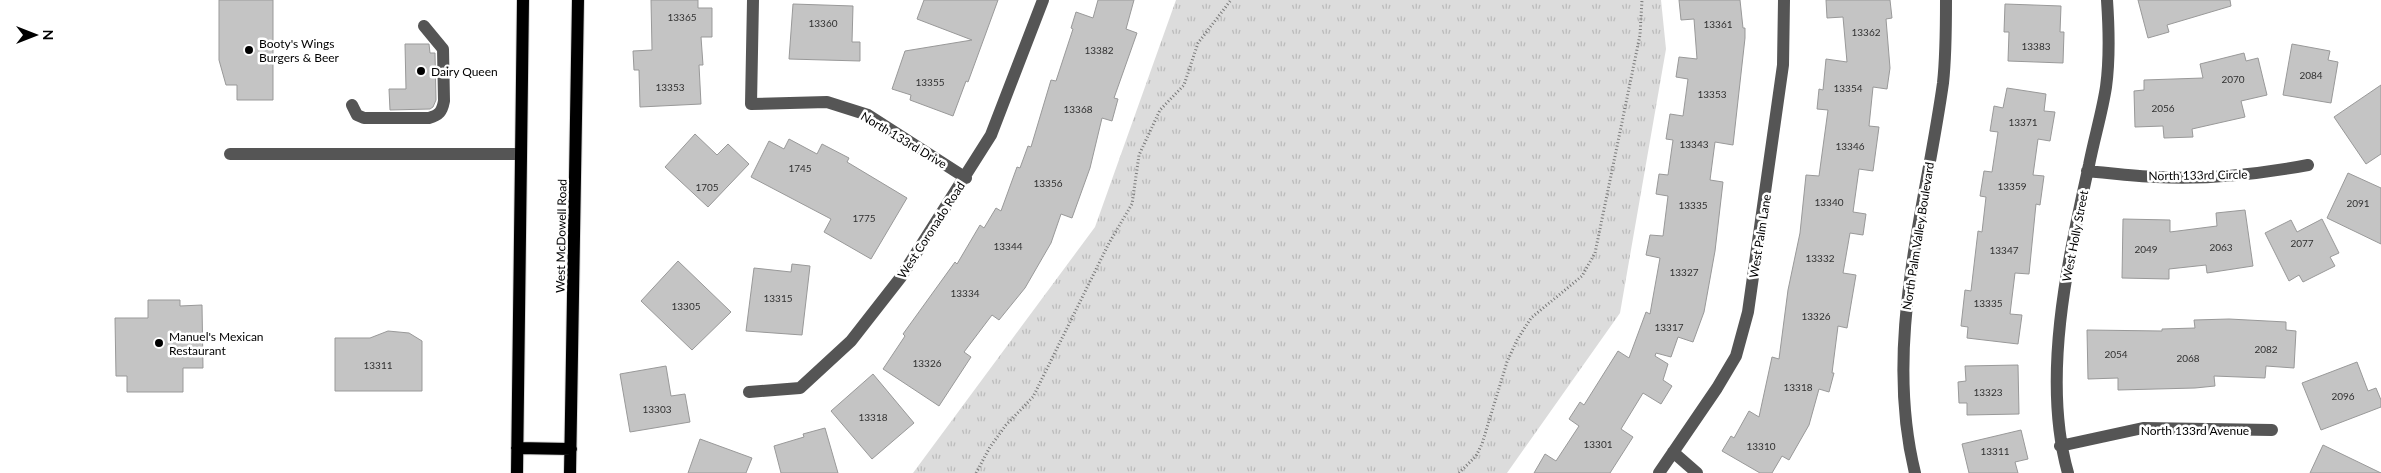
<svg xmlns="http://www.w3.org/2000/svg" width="2381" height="473" font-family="Lato,sans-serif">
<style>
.grass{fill:url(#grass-tufts)}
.building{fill:#c4c4c4;stroke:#999}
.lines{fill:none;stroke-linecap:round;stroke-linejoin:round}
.major-casing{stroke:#dbdbdb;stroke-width:14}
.path{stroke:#777;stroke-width:3;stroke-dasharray:1 2.5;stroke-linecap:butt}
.minor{stroke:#555;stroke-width:12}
.major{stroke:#000;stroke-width:12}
.poi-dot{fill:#000;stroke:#fff;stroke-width:2}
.labels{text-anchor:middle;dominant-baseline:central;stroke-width:5;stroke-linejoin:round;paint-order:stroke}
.number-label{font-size:10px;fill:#313131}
.poi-label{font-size:12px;fill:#000;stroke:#fff;text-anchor:start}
.street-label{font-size:12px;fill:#000;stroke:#fff}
</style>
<defs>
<pattern id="grass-tufts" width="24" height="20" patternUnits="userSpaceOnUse" patternTransform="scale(1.25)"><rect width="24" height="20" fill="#dcdcdc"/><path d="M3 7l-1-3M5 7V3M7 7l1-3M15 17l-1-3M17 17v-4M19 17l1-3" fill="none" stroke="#bbb"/></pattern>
</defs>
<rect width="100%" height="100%" fill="#fff"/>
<path class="grass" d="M1176,0H1661L1666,49L1620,313L1507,473H913L1095,227Z"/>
<path class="building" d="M219,0H273V100H237V85H226L219,60Z
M651,0H698V8H712V37H701L703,65H699L701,104L640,107L639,70H634L633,51L652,50Z
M924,0H998L968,82L966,81L953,116L910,100L911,95L892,89L905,51L972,40L917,19Z
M1098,0H1134L1126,29L1137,33L1114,98L1118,99L1112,121L1102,118L1090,168L1072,218L1061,214L1051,243L1025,288L999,320L992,315L964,352L971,357L939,406L883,369L905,336L903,334L955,262L957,264L980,225L984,228L996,208L1001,211L1017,167L1020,168L1028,146L1031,147L1051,80L1056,81L1073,29L1071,28L1076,12L1093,18Z
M1679,0H1740L1743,28H1745V38L1733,145L1715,142L1710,180L1723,182L1715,251L1704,312L1693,342L1678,337L1671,357L1656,353L1655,356L1668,364L1663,380L1672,386L1661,404L1643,393L1621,429L1633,437L1610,473H1534L1545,454L1556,461L1579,426L1569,419L1580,402L1584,405L1618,351L1629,358L1646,312L1650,314L1660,258L1646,255L1650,235L1663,236L1668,196L1656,194L1659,174L1668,175L1673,140L1666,139L1670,114L1683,116L1688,79L1676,77L1679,57L1697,59L1694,19L1681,20Z
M1826,0H1890L1892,18L1886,19L1890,68L1887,89L1873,87L1869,126L1879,127L1873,171L1859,169L1853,212L1866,214L1863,235L1850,233L1843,273L1856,275L1847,328L1838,326L1832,373H1834L1829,392L1819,389L1809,425L1789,460L1782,456L1772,473H1760L1722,451L1731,436L1734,438L1749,411L1759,417L1772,357L1779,359L1788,290L1800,233L1806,175L1819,176L1828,110L1817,109L1819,89L1823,90L1826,59L1847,62L1843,17L1827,18Z
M2138,0H2230L2231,6L2167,25L2169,32L2148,38Z
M793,4L853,6L852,42H860V61L789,59Z
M2005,4L2061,6L2060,32H2064L2063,63L2008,61L2009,32H2004Z
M405,44H429L430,53H435L436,100L433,107L430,109L390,110L389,89H406Z
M2292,44L2330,51L2328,60L2338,62L2331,103L2283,95Z
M2244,53L2246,61L2258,58L2267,95L2241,101L2245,117L2192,129L2193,137L2164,138L2163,126L2135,127L2134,91L2144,90V80L2203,78L2200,64Z
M2381,85V154L2366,164L2334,117Z
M2007,88L2046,94L2044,111L2055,112L2050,141L2038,139L2033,175L2044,176L2040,205L2036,204L2029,274L2015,273L2010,314L2022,315L2018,344L1967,338L1968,327L1961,326L1965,290L1971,291L1978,231L1982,232L1986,197L1980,196L1984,171L1992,172L1998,132L1990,131L1994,106L2003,108Z
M695,134L717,155L728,144L749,164L708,207L665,167Z
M789,139L817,154L822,144L849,158L847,162L907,198L871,259L824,232L831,219L751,177L769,141L784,149Z
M2348,173L2381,188V244L2327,218Z
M2245,210L2253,266L2207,273L2206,265L2169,269V279L2122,278L2123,219L2170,220V232L2217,226L2216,213Z
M2322,219L2339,253L2330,257L2335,266L2303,282L2299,275L2289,281L2265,233L2291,220L2297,232Z
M678,261L731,312L692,350L641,301Z
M792,264L810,266L802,335L746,331L754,268L791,272Z
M148,300H180V306L202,305L203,368H183V392H127V376H116L115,318H148Z
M2229,319L2286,322V330L2296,331L2294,368L2266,366L2265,378L2214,376L2215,386L2195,388L2118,390V378L2088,379L2087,330L2162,331V329L2195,328L2194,320Z
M388,331L409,333L422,341V391H335V338H370Z
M2357,362L2368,391L2376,388L2381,400V407L2321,430L2302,383Z
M2018,365L2019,414L1967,415V403H1959L1958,382L1966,381L1965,366Z
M666,366L671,396L685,394L690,422L630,432L620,374Z
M873,374L914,423L872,459L831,411Z
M825,428L838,473H781L774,446L804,437L803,434Z
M2021,430L2028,459L2015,462L2018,473H1969L1962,444Z
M700,439L752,458L746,473H688Z
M2323,445L2381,473H2310Z"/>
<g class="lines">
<g class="major-casing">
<path id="major" d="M517,448L571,449
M517,473L523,0
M570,473L578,0"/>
</g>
<path class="path" d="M976,473L990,447L1006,425L1033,397L1109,243L1132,204L1139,155L1160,110L1184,85L1198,43L1231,0
M1459,473L1476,456L1482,444L1507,362L1517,340L1531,318L1582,276L1595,253L1640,35L1642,0"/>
<path class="minor" d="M753,0L751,104L827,102L868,115L966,178
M352,105L357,115L364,118H429C439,115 442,112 444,101L443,49L424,26
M230,154H521
M2087,171C2110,173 2133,176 2156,177C2206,180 2259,174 2308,165
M749,392L800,388L851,341L901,277L991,135L1043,0
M2060,446L2143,428L2272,430
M1673,452L1697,473
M1659,473L1717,388L1736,356L1748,312L1783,65L1784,0
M1915,473C1883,343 1925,212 1943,83C1946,56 1946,27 1946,0
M2068,473C2041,378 2068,260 2089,165C2094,139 2102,113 2106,87C2110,58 2109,29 2107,0"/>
<use href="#major" class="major"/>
</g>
<g class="poi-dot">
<circle cx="249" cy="50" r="5"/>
<circle cx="421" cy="71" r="5"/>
<circle cx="159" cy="343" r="5"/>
</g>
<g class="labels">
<g class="number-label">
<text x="682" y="17">13365</text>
<text x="823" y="23">13360</text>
<text x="1718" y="24">13361</text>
<text x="1866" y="32">13362</text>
<text x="2036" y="46">13383</text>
<text x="1099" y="50">13382</text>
<text x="2311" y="75">2084</text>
<text x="2233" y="79">2070</text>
<text x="930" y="82">13355</text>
<text x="670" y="87">13353</text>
<text x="1848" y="88">13354</text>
<text x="1712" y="94">13353</text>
<text x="2163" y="108">2056</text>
<text x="1078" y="109">13368</text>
<text x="2023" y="122">13371</text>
<text x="1694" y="144">13343</text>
<text x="1850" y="146">13346</text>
<text x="800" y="168">1745</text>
<text x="1048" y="183">13356</text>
<text x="2012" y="186">13359</text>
<text x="707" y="187">1705</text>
<text x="1829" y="202">13340</text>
<text x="2358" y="203">2091</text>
<text x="1693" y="205">13335</text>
<text x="864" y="218">1775</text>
<text x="2302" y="243">2077</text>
<text x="1008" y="246">13344</text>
<text x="2221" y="247">2063</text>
<text x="2146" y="249">2049</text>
<text x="2004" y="250">13347</text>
<text x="1820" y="258">13332</text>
<text x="1684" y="272">13327</text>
<text x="965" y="293">13334</text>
<text x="778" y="298">13315</text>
<text x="1988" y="303">13335</text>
<text x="686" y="306">13305</text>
<text x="1816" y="316">13326</text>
<text x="1669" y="327">13317</text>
<text x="2266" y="349">2082</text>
<text x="2116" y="354">2054</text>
<text x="2188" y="358">2068</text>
<text x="927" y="363">13326</text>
<text x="378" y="365">13311</text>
<text x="1798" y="387">13318</text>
<text x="1988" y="392">13323</text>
<text x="2343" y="396">2096</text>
<text x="657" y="409">13303</text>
<text x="873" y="417">13318</text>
<text x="1598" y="444">13301</text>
<text x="1761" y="446">13310</text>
<text x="1995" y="451">13311</text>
</g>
<g class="poi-label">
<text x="259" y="43">Booty's Wings<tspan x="259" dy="14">Burgers &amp; Beer</tspan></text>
<text x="431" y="71">Dairy Queen</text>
<text x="169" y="336">Manuel's Mexican<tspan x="169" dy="14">Restaurant</tspan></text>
</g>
<g class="street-label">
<text transform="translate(904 140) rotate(31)">North 133rd Drive</text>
<text transform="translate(2198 175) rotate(-1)">North 133rd Circle</text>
<text transform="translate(931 230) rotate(-57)">West Coronado Road</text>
<text transform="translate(561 236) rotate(-89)">West McDowell Road</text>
<text transform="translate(1760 236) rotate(-81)">West Palm Lane</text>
<text transform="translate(1918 236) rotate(-81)">North Palm Valley Boulevard</text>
<text transform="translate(2075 236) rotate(-79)">West Holly Street</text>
<text x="2195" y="430">North 133rd Avenue</text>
</g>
</g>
<g transform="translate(35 35) rotate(90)" stroke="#ffffff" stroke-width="4" paint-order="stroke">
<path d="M0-4L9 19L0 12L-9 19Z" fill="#000000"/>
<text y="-8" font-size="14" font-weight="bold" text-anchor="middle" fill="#000000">N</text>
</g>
</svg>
